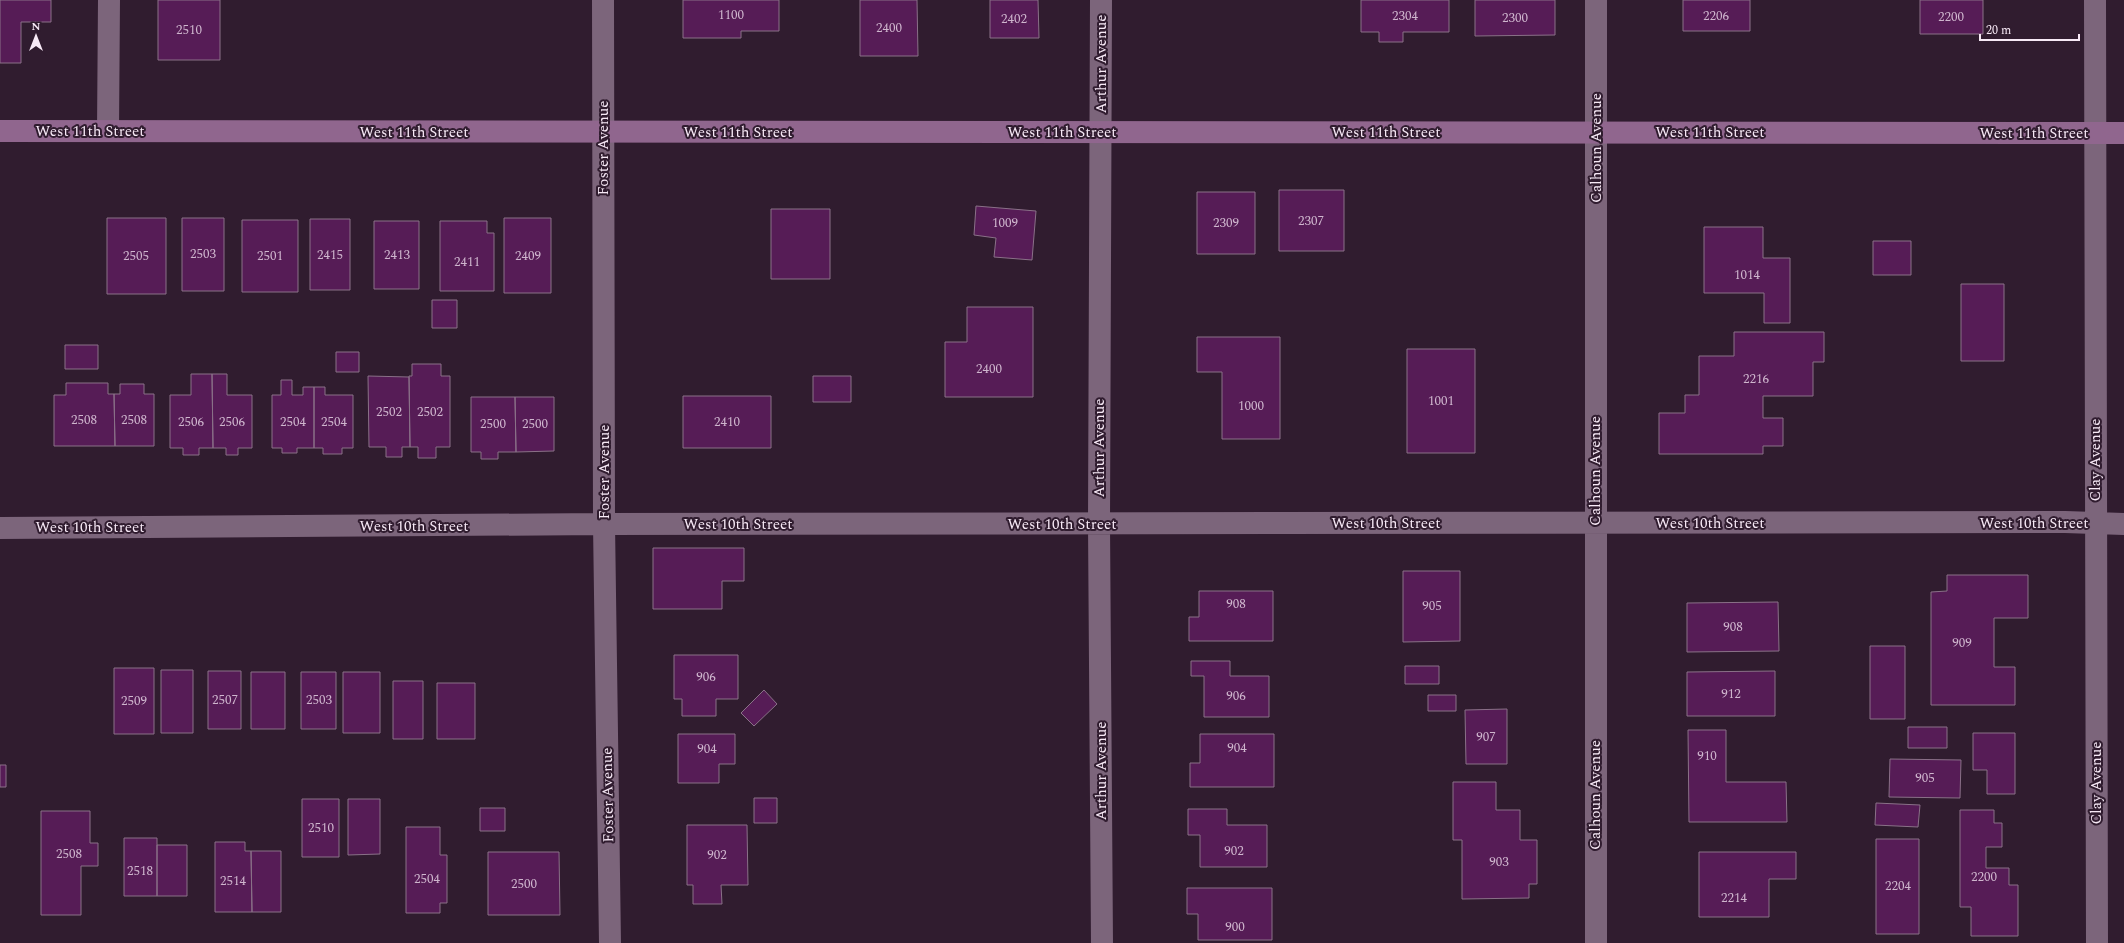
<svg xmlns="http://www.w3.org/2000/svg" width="2124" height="943" font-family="Spectral,serif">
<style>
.building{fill:#561c56;stroke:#8a7188}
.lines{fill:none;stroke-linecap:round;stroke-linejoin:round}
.street{stroke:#7c657b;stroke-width:22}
.secondary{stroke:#90668e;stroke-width:22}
.labels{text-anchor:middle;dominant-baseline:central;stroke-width:4;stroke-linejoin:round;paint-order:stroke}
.number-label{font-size:13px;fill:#cfb6ce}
.street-label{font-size:15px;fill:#f7e9f6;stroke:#301c2f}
</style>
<rect width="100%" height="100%" fill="#301c2f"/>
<path class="building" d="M0,0H51V22H21V63H0Z
M158,0H220V60H158Z
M683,0H779V31H741V38H683Z
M860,0H917L918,56H860Z
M990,0H1038L1039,38H990Z
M1361,0H1449V32H1403V42H1379V32H1361Z
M1475,0H1555V35L1475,36Z
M1683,0H1750V31H1683Z
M1920,0H1983V34H1920Z
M1279,190H1344V251H1279Z
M1197,192H1255V254H1197Z
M976,206L1036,211L1032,260L994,257L996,238L974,235Z
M771,209H830V279H771Z
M107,218H166V294H107Z
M182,218H224V291H182Z
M504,218H551V293H504Z
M310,219H350V290H310Z
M242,220H298V292H242Z
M374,221H419V289H374Z
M440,221H487V233H494V291H440Z
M1704,227H1763V258H1790V323H1764V293H1704Z
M1873,241H1911V275H1873Z
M1961,284H2004V361H1961Z
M432,300H457V328H432Z
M967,307H1033V397H945V342H967Z
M1734,332H1824V362H1813V396H1763V418H1783V446H1763V454H1659V413H1685V395H1699V356H1734Z
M1197,337H1280V439H1222V372H1197Z
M65,345H98V369H65Z
M1407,349H1475V453H1407Z
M336,352H359V372H336Z
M412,364H441V376H450V447H436V458H418V447H410L409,376H412Z
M191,374H212L213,448H199V455H183V448H170V395H191Z
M212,374H227V395H252V448H238V455H226V448H213Z
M368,376L409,377L410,447H402V457H386V447H369Z
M813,376H851V402H813Z
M281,380H292V395H303V387H314V448H297V453H282V448H272V395H281Z
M66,383H108V394H114L115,446H54V395H66Z
M120,384H144V394H154V446H115L114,394H120Z
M314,387H325V395H353V448H342V454H323V448H314Z
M683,396H771V448H683Z
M471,397H515L516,452H498V459H481V452H471Z
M515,397H554V451L516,452Z
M653,548H744V581H722V609H653Z
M1403,571H1460V641L1403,642Z
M1947,575H2028V618H1994V667H2015V705H1931V592L1947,591Z
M1199,591H1273V641H1189V617H1199Z
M1778,602L1779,651L1687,652V603Z
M1870,646H1905V719H1870Z
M674,655H738V699H716V716H682V699H674Z
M1191,661H1230V676H1269V717H1204V676H1191Z
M1405,666H1439V684H1405Z
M114,668H154V734H114Z
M161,670H193V733H161Z
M208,671H241V729H208Z
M1775,671V716H1687V672Z
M251,672H285V729H251Z
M301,672H336V729H301Z
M343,672H380V733H343Z
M393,681H423V739H393Z
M437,683H475V739H437Z
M764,690L777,704L754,726L741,713Z
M1428,695H1456V711H1428Z
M1507,709V764H1466L1465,710Z
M1908,727H1947V748H1908Z
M1688,730H1726V782H1786L1787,822H1689Z
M1973,733H2015V794H1987V770H1973Z
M678,734H735V764H719V783H678Z
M1200,734H1274V787H1190V763H1200Z
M1890,759L1961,760L1960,798L1889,797Z
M0,765H6V787H0Z
M1453,782H1496V810H1520V840H1537V884H1529V898L1462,899V840H1453Z
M754,798H777V823H754Z
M302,799H339V857H302Z
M348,799H380V854L348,855Z
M1876,803L1920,805L1918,827L1875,825Z
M480,808H505V831H480Z
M1188,809H1227V825H1267V867H1200V835H1188Z
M1960,810H1994V823H2002V847H1986V868H2009V885H2018V936H1971V907H1960Z
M41,811H90V843H98V866H81V915H41Z
M687,825H747L748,885H721L722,904H693V885H687Z
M406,827H440V855H447V903H440V913H406Z
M124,838H157V896H124Z
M1876,839H1919V934H1876Z
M215,842H245V851H251L252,912H215Z
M157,845H187V896H157Z
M251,851H281V912H252Z
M488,852H559L560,915H488Z
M1699,852H1796V879H1769V917H1699Z
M1187,888H1272V940H1198V914H1187Z"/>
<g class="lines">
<path class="street" d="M603,0L604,524L610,943
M1101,0L1099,524L1102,943
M1596,0V943
M2095,0L2097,943
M108,131L109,0
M0,528L604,524L2065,522L2124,524"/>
<path class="secondary" d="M0,131L2124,133"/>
</g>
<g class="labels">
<g class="number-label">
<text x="731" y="15">1100</text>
<text x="1405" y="16">2304</text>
<text x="1716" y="16">2206</text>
<text x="1951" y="17">2200</text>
<text x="1515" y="18">2300</text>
<text x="1014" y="19">2402</text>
<text x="889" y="28">2400</text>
<text x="189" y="30">2510</text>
<text x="1311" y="221">2307</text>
<text x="1005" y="223">1009</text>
<text x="1226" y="223">2309</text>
<text x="203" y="254">2503</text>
<text x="330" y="255">2415</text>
<text x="397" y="255">2413</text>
<text x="136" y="256">2505</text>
<text x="270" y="256">2501</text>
<text x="528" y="256">2409</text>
<text x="467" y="262">2411</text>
<text x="1747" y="275">1014</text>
<text x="989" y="369">2400</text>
<text x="1756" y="379">2216</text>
<text x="1441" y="401">1001</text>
<text x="1251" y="406">1000</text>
<text x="389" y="412">2502</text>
<text x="430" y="412">2502</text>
<text x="84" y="420">2508</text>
<text x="134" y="420">2508</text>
<text x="191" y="422">2506</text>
<text x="232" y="422">2506</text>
<text x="293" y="422">2504</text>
<text x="334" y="422">2504</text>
<text x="727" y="422">2410</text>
<text x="493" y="424">2500</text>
<text x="535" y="424">2500</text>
<text x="1236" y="604">908</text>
<text x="1432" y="606">905</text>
<text x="1733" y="627">908</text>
<text x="1962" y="643">909</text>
<text x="706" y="677">906</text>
<text x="1731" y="694">912</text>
<text x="1236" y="696">906</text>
<text x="225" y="700">2507</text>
<text x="319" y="700">2503</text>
<text x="134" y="701">2509</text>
<text x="1486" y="737">907</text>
<text x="1237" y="748">904</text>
<text x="707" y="749">904</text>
<text x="1707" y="756">910</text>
<text x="1925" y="778">905</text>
<text x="321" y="828">2510</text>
<text x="1234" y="851">902</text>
<text x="69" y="854">2508</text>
<text x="717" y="855">902</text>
<text x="1499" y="862">903</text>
<text x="140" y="871">2518</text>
<text x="1984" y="877">2200</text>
<text x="427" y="879">2504</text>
<text x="233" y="881">2514</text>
<text x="524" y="884">2500</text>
<text x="1898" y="886">2204</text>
<text x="1734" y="898">2214</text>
<text x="1235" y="927">900</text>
</g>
<g class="street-label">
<text transform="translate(1101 64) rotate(-90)">Arthur Avenue</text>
<text x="90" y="131">West 11th Street</text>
<text x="414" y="132">West 11th Street</text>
<text x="738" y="132">West 11th Street</text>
<text x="1062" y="132">West 11th Street</text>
<text x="1386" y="132">West 11th Street</text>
<text x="1710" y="132">West 11th Street</text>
<text x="2034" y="133">West 11th Street</text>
<text transform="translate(603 148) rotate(-90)">Foster Avenue</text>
<text transform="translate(1596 148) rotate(-90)">Calhoun Avenue</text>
<text transform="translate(1099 448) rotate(-90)">Arthur Avenue</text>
<text transform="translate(2095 460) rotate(-90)">Clay Avenue</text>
<text transform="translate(1595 471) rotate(-90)">Calhoun Avenue</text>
<text transform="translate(604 472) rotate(-90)">Foster Avenue</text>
<text x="1386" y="523">West 10th Street</text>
<text x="1710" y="523">West 10th Street</text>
<text x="2034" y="523">West 10th Street</text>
<text x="738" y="524">West 10th Street</text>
<text x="1062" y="524">West 10th Street</text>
<text x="414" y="526">West 10th Street</text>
<text x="90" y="527">West 10th Street</text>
<text transform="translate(1101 771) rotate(-90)">Arthur Avenue</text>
<text transform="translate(2096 783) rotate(-90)">Clay Avenue</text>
<text transform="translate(608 795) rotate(-91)">Foster Avenue</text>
<text transform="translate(1595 795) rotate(-90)">Calhoun Avenue</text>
</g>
</g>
<g transform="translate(36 36)" stroke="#301c2f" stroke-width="3" paint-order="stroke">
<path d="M0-3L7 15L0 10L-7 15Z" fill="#f7e9f6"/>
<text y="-6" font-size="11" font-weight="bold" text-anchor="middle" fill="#f7e9f6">N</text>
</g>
<path d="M1980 34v6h99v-6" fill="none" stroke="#f7e9f6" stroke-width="2"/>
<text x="1986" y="34" font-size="12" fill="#f7e9f6" stroke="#301c2f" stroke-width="3" paint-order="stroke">20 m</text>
</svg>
